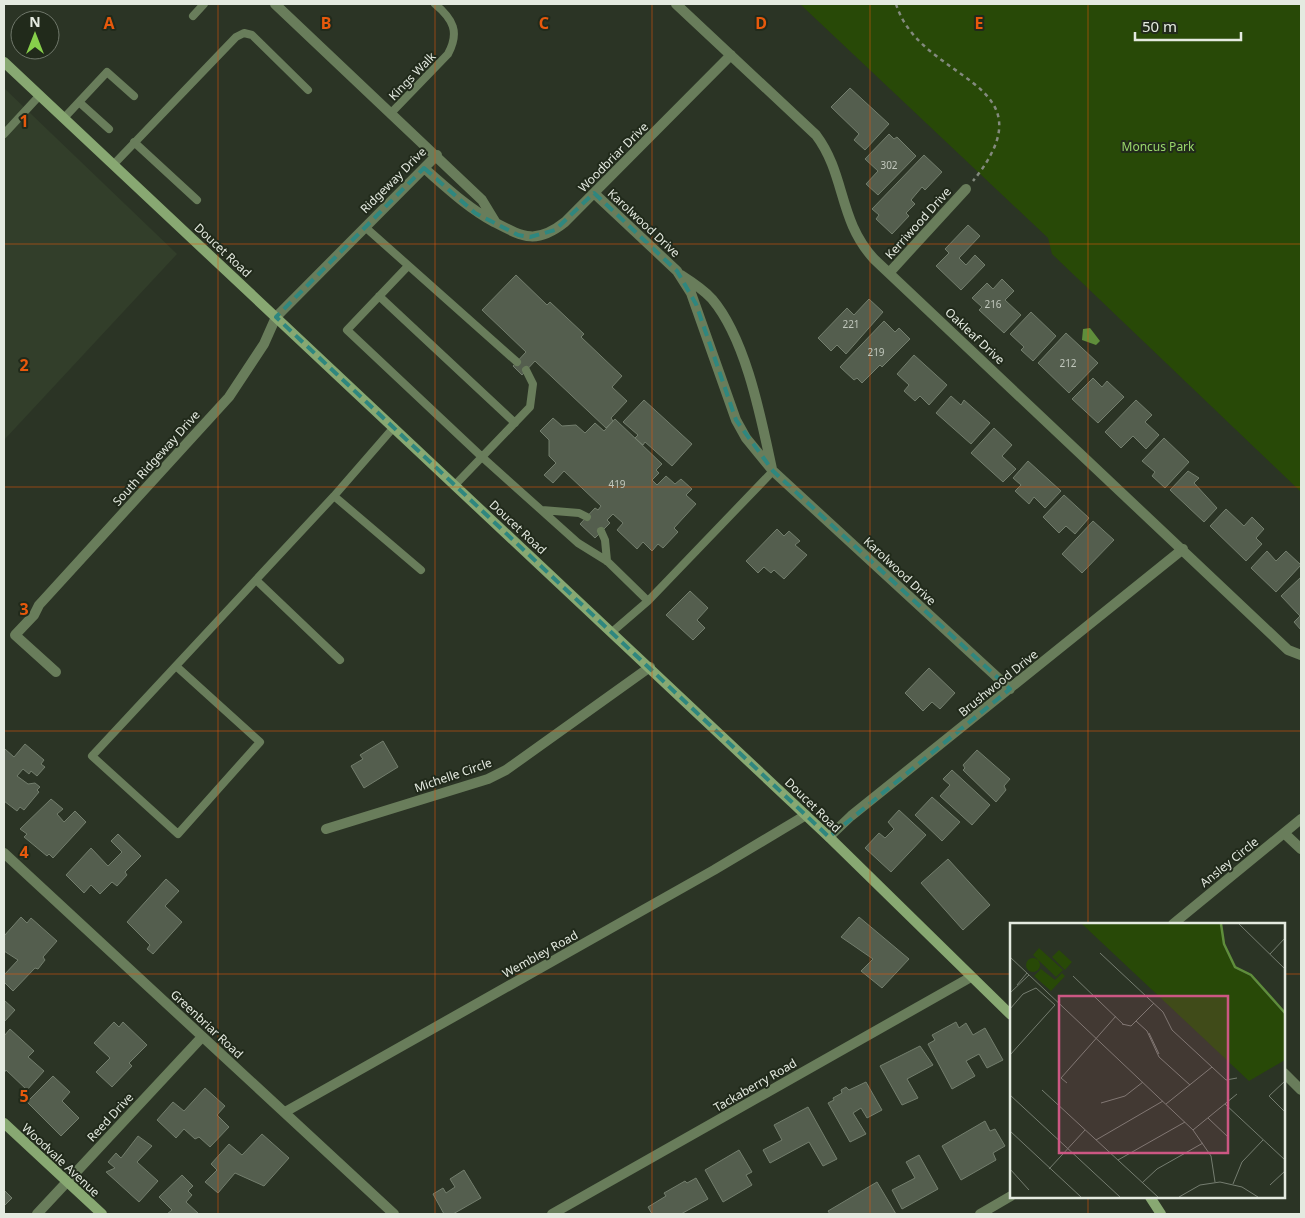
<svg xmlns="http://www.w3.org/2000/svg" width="1305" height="1218" font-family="'Noto Sans',sans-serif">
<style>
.built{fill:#323e2a}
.green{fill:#284907}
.water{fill:#5f8e3b}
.building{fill:#545e4e;stroke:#737e6d}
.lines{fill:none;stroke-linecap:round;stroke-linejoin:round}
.path{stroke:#838a7e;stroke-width:2.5;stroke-dasharray:4 4;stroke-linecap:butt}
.lane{stroke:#697d5b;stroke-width:8}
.street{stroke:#697d5b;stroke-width:10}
.secondary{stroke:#88a872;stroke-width:10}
.marked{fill:none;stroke:#2f877f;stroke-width:4;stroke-dasharray:10 6;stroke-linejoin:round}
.grid{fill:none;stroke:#e8590c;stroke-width:1;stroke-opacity:0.55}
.labels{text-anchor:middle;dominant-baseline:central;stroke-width:4;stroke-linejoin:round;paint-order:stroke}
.number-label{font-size:10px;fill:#c0c7bc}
.street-label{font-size:12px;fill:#e4eae0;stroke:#212a1b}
.park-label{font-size:12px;fill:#99d76b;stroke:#212a1b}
.inset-river{fill:none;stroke:#5f8e3b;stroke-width:2.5}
.inset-road{fill:none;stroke:#757d70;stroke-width:1}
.view{fill:#cc5783;fill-opacity:0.15;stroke:#cc5783;stroke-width:2.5}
.inset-edge{fill:none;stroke:#e4eae0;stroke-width:2.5}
.grid-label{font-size:16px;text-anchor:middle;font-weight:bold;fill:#e8590c;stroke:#212a1b;stroke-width:4;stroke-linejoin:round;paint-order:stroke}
</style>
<rect width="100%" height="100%" fill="#2b3425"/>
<path class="built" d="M4,88L177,254L4,440Z"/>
<path class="green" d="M800,4H1301V492L1052,254L1048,238Z"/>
<path class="water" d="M1090,328L1100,341L1096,345L1082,340L1083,329Z"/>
<path class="building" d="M850,88L889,124L865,150L854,140L859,134L831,107Z
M889,134L894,139L897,137L916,156L878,195L866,184L878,171L865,159Z
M924,155L942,172L925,190L922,187L911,200L915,204L906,213L909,216L892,234L876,219L879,215L872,209Z
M968,225L980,236L959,258L966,265L975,255L985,265L961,290L936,266L949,253L945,249Z
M516,275L547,305L550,302L584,334L581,337L622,376L612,387L627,401L611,418L613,421L606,428L535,361L522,375L513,366L526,352L482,310Z
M1002,279L1014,291L1005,300L1021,315L1004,333L979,310L982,307L972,298L987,283L993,289Z
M869,299L883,312L846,354L837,345L831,351L818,338L847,308L854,315Z
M1031,312L1056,336L1033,361L1021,350L1024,347L1010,334Z
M884,321L895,332L899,328L910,339L882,367L880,365L862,383L857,378L854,380L840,367Z
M1066,333L1098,363L1069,393L1038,363Z
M914,355L947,385L929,405L920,396L915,401L904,391L909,385L897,374Z
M1093,378L1102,387L1107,381L1124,397L1098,423L1072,399Z
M951,396L961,405L964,400L990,423L971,444L936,413Z
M644,400L692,444L672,466L645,442L643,445L635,438L638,435L623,422Z
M1136,400L1152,415L1145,422L1159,435L1146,449L1133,436L1121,448L1105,432Z
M553,418L562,426L576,425L585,433L595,423L604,431L615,419L662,464L656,470L659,473L652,480L657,485L666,476L675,484L681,479L692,489L686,495L696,504L674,528L678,532L663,548L658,544L652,551L643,542L637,549L617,530L623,523L613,514L607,520L610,523L595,538L580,524L595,508L598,510L601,506L564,471L553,483L544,475L556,463L549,456V440L540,431Z
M994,428L1012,445L1002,456L1016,469L1003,482L971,453Z
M1164,438L1189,462L1165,488L1152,476L1155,472L1142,461Z
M1028,461L1061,491L1045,508L1034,497L1029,504L1015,491L1021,485L1013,478Z
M1188,471L1199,478L1194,483L1217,508L1204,522L1170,490Z
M1064,495L1089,518L1075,534L1066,526L1059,533L1043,517Z
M1226,509L1244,526L1252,517L1264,529L1256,538L1262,544L1246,561L1210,526Z
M1093,521L1114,540L1082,573L1062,554Z
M777,529L784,536L789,531L800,541L795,545L807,555L784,579L774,570L771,573L764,567L758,573L746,561Z
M1267,551L1276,561L1286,551L1301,565L1276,592L1251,568Z
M1301,577V630L1294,622L1300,616L1281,596Z
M690,591L708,608L697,620L705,628L693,640L666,615Z
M929,668L955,693L940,709L932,702L923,711L905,693Z
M383,741L398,767L364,788L351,766L363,759L360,755Z
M25,744L44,760L41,764L45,767L37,776L31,771L29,774L23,769L17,776L28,784L35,783L40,787L37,790L39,792L24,810L20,807L17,811L4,801V751L5,749L14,757Z
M977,750L1010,779L1004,786L1006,790L996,802L963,770L965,768L963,765Z
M952,770L990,805L972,825L940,796L950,785L943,779Z
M932,797L960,822L942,841L915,815Z
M51,799L63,809L57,814L64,822L75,811L86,822L53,858L49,854L47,856L24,837L27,834L20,829Z
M899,810L926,835L891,872L865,848L879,833L885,838L894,829L888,822Z
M118,834L141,856L125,872L127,875L117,886L112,882L100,894L91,885L84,893L66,875L91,848L108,866L122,852L111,841Z
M948,859L990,905L963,930L921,883Z
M166,879L179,891L165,906L182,922L153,954L147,949L150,945L127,922Z
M21,917L27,923L31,918L57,941L43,957L45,960L38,969L35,968L13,991L4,982V975L18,960L4,951V936Z
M859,917L909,959L882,988L861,971L873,959L841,937Z
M4,1000L15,1010L4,1022Z
M114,1022L119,1027L123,1022L147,1045L129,1063L132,1066L112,1087L96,1072L110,1058L94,1043Z
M956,1022L959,1028L966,1023L973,1035L985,1028L1003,1060L987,1068L979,1054L966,1061L975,1076L952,1089L928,1044L935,1040L932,1035Z
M10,1029L34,1051L28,1057L44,1071L27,1090L6,1070L4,1073V1036Z
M920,1046L933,1065L907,1079L918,1098L902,1105L880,1066Z
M53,1076L70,1092L62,1101L79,1118L61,1136L27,1102Z
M866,1082L882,1110L867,1118L861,1108L853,1113L866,1134L850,1142L828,1103L834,1100L833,1098L842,1093L841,1090L846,1087L849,1090Z
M205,1088L225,1106L217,1115L229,1127L210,1147L199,1137L195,1139L184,1129L176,1138L157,1120L173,1102L184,1111Z
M808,1107L837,1159L823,1166L809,1142L770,1163L763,1150L782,1140L774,1125Z
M985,1121L990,1131L995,1129L1005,1146L993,1153L996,1160L961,1180L942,1146Z
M262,1134L289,1158L264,1186L235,1173L218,1193L205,1182L217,1170L211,1164L229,1144L242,1155Z
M138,1136L152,1146L137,1162L158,1181L139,1202L106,1172L115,1168L108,1162L116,1153L121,1158Z
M739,1150L752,1172L746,1175L752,1185L723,1202L705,1170Z
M919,1155L938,1189L902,1209L892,1190L915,1178L906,1162Z
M464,1170L481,1198L453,1214H444L433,1194L443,1188L446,1193L455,1187L450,1179Z
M182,1175L193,1186L188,1191L192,1195L186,1202L199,1214H167L172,1210L159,1197Z
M696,1178L708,1199L681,1214H652L648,1207L666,1196L664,1193L685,1181L687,1183Z
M877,1182L896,1214H830L828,1211Z
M4,1190L12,1198L4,1206Z"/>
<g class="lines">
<path class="path" d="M896,4C921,84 1055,79 973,181"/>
<path class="lane" d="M193,16L204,4
M79,102L109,129
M392,112L448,54C460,32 453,19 435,4
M64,118L107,72L134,96
M4,134L40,95
M134,142L197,200
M114,164L236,37L244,33L252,35L308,90
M365,227L517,362
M408,266L347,330L482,457L578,543L607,561L648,601L773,471
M379,296L515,423
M455,485L530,407L533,384L526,370
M334,496L421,570
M542,510L579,513L587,517
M601,531L605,540L607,561
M256,580L340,660
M612,632L648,601
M176,666L260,742L178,834L92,756L334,496L394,427"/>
<path class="street" d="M275,4L482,200L496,223
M676,4L816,135C846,175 838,220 874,259L1288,650L1301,655
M424,168C447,188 468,208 494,222C523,237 536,245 565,222L731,55
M594,193L677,271L691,293L736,420L746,438L773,471L1010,689
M889,273L966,189
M681,275C692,282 703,289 712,299C746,339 761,418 772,469
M56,672L15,635L34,615L39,605L229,397L264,344L276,317L437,155
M326,829L488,779L506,770L650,667
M1284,833L1301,849
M829,837L851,816L1183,549
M4,853L394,1214
M1173,924L1301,819
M1284,1073L1301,1090
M285,1112L714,870L806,815
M37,1214L202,1037
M552,1214L971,977
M980,1214L1011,1196"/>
<path class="secondary" d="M4,62L829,837L1011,1015
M4,1123L102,1214
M1150,1197L1161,1214"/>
</g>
<path class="marked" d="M424,168L475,213L518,235L530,237L555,230L594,193L677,271L696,304L736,420L773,471L1010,689L829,837L276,317Z"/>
<path class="grid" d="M218,4V1214M435,4V1214M652,4V1214M870,4V1214M1088,4V924M4,244H1301M4,487H1301M4,731H1301M4,974H1011M1284,974H1301M1088,1197V1214"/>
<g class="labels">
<g class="number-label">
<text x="889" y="165">302</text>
<text x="993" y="304">216</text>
<text x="851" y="324">221</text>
<text x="876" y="352">219</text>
<text x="1068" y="363">212</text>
<text x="617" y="484">419</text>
</g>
<g class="street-label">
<text transform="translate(412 76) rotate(-46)">Kings Walk</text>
<text transform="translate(613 157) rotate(-45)">Woodbriar Drive</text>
<text transform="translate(393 180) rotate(-45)">Ridgeway Drive</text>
<text transform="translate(644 223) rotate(43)">Karolwood Drive</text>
<text transform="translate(918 223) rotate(-48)">Kerriwood Drive</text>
<text transform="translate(223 250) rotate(43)">Doucet Road</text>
<text transform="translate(975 336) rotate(43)">Oakleaf Drive</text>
<text transform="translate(156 458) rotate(-48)">South Ridgeway Drive</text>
<text transform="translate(518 527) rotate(43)">Doucet Road</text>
<text transform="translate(900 571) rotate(43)">Karolwood Drive</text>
<text transform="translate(998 683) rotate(-39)">Brushwood Drive</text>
<text transform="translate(453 775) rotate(-19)">Michelle Circle</text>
<text transform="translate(813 805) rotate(44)">Doucet Road</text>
<text transform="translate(1229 862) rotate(-39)">Ansley Circle</text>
<text transform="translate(540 954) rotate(-29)">Wembley Road</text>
<text transform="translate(207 1024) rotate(43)">Greenbriar Road</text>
<text transform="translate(755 1085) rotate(-30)">Tackaberry Road</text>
<text transform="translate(110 1117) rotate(-47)">Reed Drive</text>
<text transform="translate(61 1160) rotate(43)">Woodvale Avenue</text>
</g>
<g class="park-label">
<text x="1158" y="146">Moncus Park</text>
</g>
</g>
<g transform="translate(1010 923)">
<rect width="275" height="275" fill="#2b3425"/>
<path d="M72,1H210L213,22L224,45L240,53L275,92V137L239,158ZM29,25L53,47L46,54L23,32ZM49,27L62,39L55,47L42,34ZM16 42a7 7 0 1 1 14 0a7 7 0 1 1-14 0ZM31,46L45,57L52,50L55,53L41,68L24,53Z" fill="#284907"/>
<path class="inset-river" d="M211,1L214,21L225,44L241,52L275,90"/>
<path class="inset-road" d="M229,1L275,46M90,30L153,89L162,107L216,157L227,155M260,31L275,15M0,34L183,207L201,233L205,259M63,53L114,102M7,62L17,50M0,70L19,52M0,86L13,71L26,65L45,82L0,132M126,98L137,108L149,134L180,162M112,101L121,103L144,80M139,110L149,131M275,158L259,173L275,189M57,160L51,155L106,93M32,167L148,274M0,172L110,274M91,180L115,173L133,159M156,181L202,144M215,181L275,237M198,195L218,214M183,207L227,171M0,208L71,274M86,217L153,178M108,237L175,199M0,246L19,267M39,246L75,207M132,260L147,246L193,220M223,261L232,239L253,217M260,262L275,248M169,274L190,262L210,259L232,264L248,274"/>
<path class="view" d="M49,73H218V230H49Z"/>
<rect width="275" height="275" class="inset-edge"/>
</g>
<g class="grid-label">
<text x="109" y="29">A</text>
<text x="326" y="29">B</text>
<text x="544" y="29">C</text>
<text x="761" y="29">D</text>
<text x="979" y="29">E</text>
<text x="24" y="127">1</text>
<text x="24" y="371">2</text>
<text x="24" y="615">3</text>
<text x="24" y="858">4</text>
<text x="24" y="1102">5</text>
</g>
<rect width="1305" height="1218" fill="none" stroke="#e4eae0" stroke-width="10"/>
<g transform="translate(35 35)"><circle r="24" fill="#212a1b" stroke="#6f776a"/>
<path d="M0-4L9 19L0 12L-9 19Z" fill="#87cf4b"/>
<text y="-8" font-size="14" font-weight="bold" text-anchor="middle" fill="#e4eae0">N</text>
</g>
<path d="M1135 32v8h106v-8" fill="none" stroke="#e4eae0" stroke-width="2.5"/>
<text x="1142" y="32" font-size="15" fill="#e4eae0" stroke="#212a1b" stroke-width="4" paint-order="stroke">50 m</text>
</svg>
